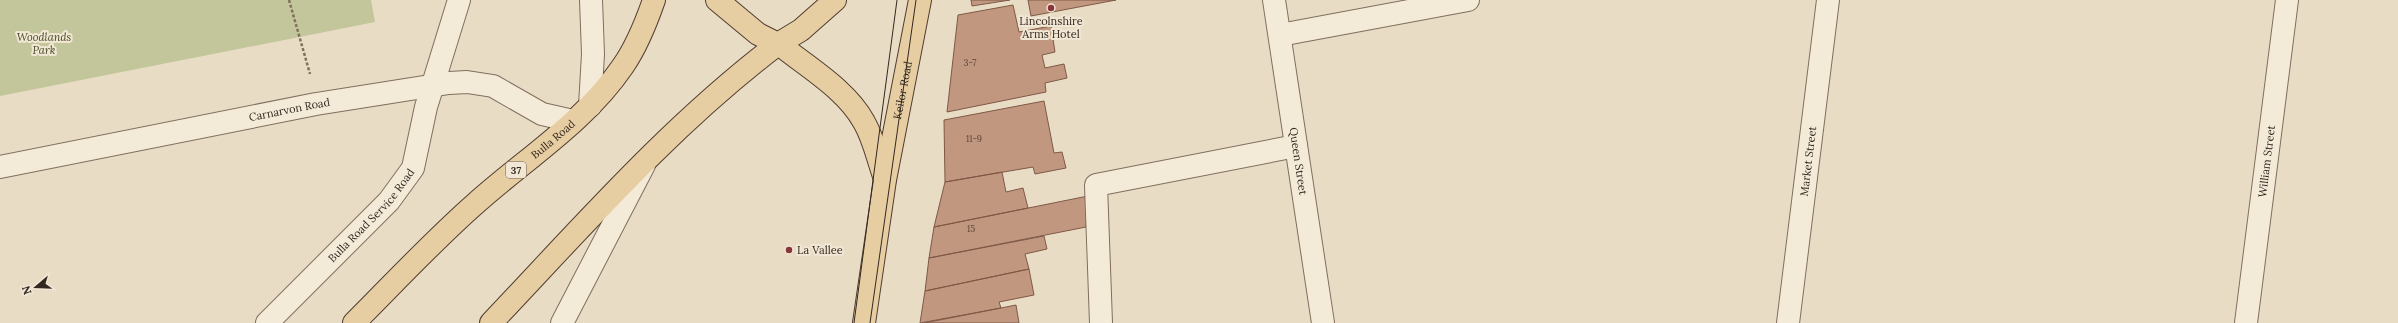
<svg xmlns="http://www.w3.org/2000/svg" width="2398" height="323" font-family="Lora,serif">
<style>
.green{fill:#c3c59b}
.building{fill:#c29780;stroke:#7e5946}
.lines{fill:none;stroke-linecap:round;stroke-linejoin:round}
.minor-casing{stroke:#816e5e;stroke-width:24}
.major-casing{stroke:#503d31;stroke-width:24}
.path{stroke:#816e5e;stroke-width:2.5;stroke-dasharray:3 2;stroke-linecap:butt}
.minor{stroke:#f4ead8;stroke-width:22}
.major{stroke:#e7cda2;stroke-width:22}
.tram{stroke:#332820;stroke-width:1}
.poi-dot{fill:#89353b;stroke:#f1e7d4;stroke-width:1.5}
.labels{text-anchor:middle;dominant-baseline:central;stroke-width:4;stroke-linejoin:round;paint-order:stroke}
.number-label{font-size:9px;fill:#574438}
.shield{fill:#f1e7d4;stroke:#6c6156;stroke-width:1}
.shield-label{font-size:10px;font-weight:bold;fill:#332820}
.poi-label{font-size:11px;fill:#332820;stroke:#f1e7d4}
.park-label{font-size:11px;font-style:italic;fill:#464d29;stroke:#f1e7d4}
.street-label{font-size:11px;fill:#332820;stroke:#f1e7d4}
</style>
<rect width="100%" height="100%" fill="#e8dcc5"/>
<path class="green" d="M0,0H371L375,22L0,96Z"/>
<path class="building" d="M971,0H1010L972,6Z
M1028,0H1116L1031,16Z
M1013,5L1019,32L1051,26L1055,52L1042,55L1045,68L1064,64L1067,78L1045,83L1046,92L947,112L958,15Z
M1044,101L1054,153L1062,152L1066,168L1035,174L1033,167L945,182L944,120Z
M1002,172L1006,192L1023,188L1028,208L934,227L945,182Z
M1088,196L1086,227L929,258L934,227Z
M1044,236L1047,249L1025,254L1029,269L925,291L929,258Z
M1029,269L1034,295L999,302L1001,308L920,323L925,291Z
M1016,305L1019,323H924L1001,308Z"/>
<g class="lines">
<g class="minor-casing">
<g id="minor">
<path id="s1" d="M1274,0L1323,323"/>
<path d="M1280,35L1468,0"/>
<path d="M590,106L593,54L591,0"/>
<path id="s2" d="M0,167L316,104L449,83L467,82L493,86L542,114L573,121"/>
<path id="s3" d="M267,323L389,201L413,168L426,107L459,0"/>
<path d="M562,323L644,165"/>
<path d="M1101,323L1096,185L1296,146"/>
<path id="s4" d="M1788,323L1828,0"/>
<path id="s5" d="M2246,323L2287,0"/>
</g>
</g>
<g class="major-casing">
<g id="major">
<path d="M717,0L758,34L778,44L801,30L835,0"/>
<path d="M779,44C807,67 846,89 864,122C874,139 878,160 885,179"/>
<path id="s6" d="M354,323C394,283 433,241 475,204C525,159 585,122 623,66C637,46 646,23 654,0"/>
<path d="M491,323C583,226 671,125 778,44"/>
<path id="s7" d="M864,323L885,180L920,0"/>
</g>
</g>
<path class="path" d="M289,0L310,74"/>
<use href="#minor" class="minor"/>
<use href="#major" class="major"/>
<path class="tram" d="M854,323L897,0
M870,323L916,0"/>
</g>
<g class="poi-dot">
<circle cx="1051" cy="8" r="4"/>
<circle cx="789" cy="250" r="4"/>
</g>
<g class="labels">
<g class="number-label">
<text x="970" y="62">3-7</text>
<text x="974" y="138">11-9</text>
<text x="971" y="228">15</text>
</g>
<rect class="shield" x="506" y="162" width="20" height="16" rx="3"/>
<g class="shield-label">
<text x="516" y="170">37</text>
</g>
<g class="poi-label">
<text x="1051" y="21">Lincolnshire<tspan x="1051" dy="13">Arms Hotel</tspan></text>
<text x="797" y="250" text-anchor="start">La Vallee</text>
</g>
<g class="park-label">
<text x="44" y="37">Woodlands<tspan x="44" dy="13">Park</tspan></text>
</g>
<g class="street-label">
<text stroke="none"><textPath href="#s7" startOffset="236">Keilor Road</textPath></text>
<text stroke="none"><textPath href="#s2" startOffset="295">Carnarvon Road</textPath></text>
<text stroke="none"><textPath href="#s6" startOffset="271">Bulla Road</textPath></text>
<text stroke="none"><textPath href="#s1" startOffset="163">Queen Street</textPath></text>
<text stroke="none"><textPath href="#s4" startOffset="163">Market Street</textPath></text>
<text stroke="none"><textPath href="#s5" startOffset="163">William Street</textPath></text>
<text stroke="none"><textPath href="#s3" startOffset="150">Bulla Road Service Road</textPath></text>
</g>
</g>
<g transform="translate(36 287) rotate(251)" stroke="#f1e7d4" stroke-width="3" paint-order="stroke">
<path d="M0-3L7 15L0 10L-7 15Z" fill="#332820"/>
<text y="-6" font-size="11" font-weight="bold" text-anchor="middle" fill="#332820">N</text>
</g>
</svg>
